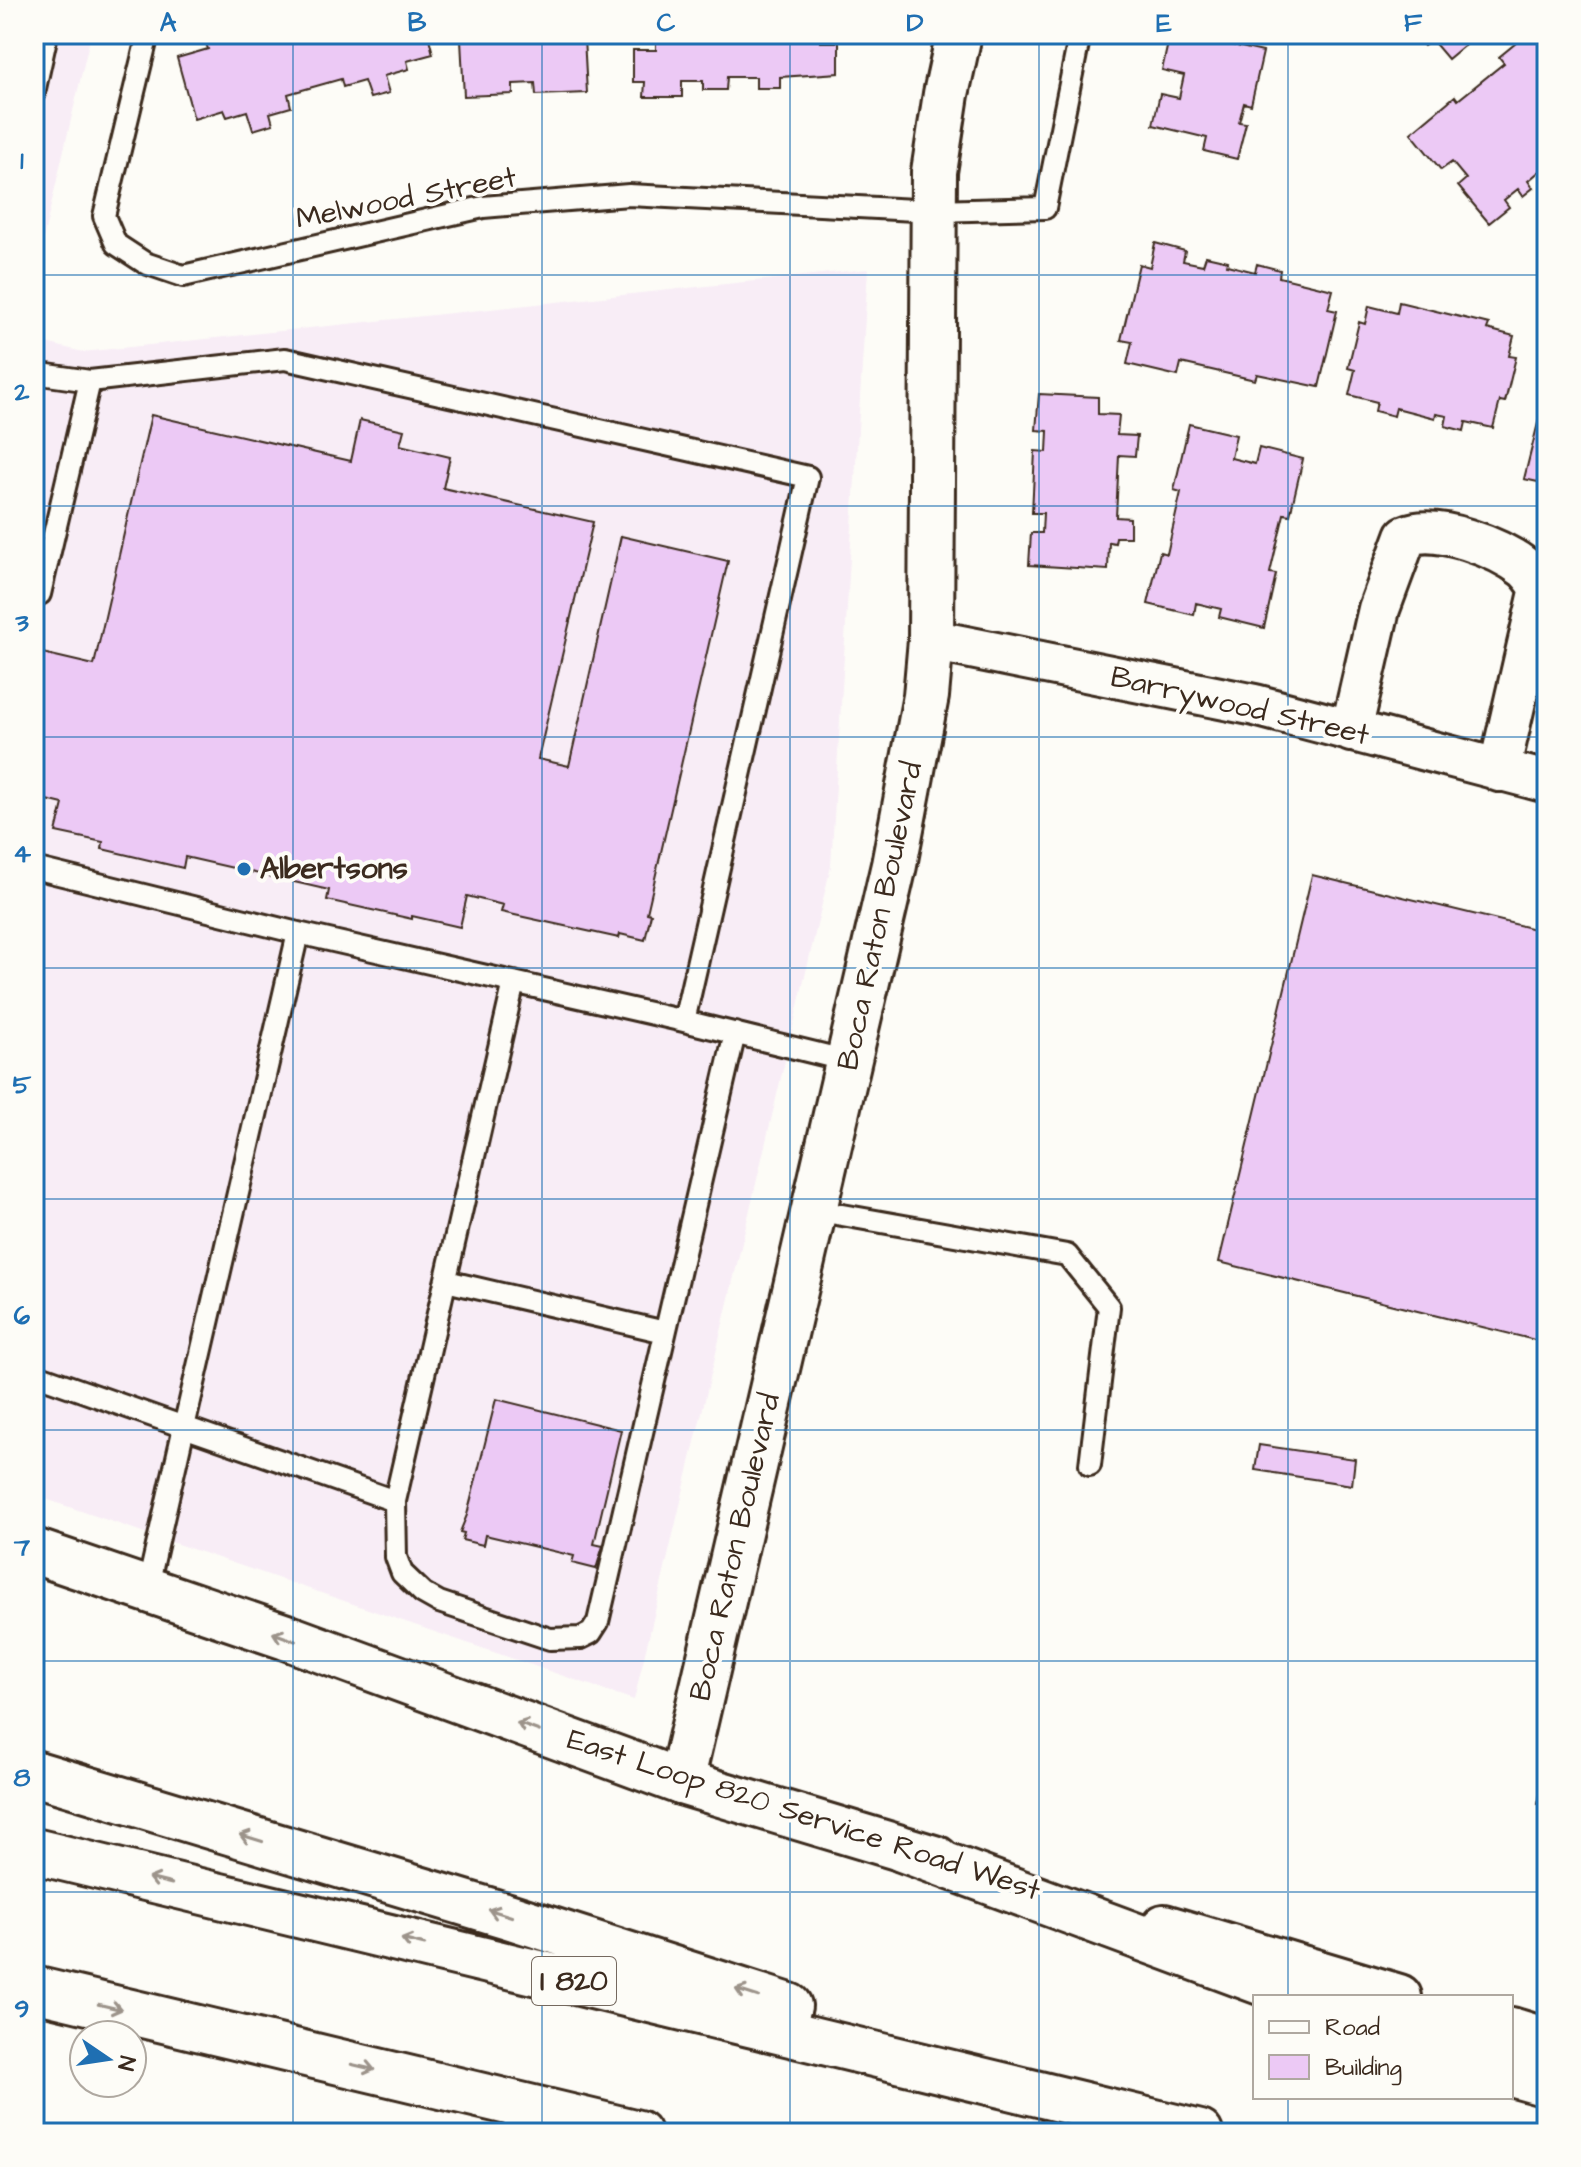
<svg xmlns="http://www.w3.org/2000/svg" width="1581" height="2167" font-family="'Architects Daughter',sans-serif">
<style>
.built{fill:#f8edf6}
.building{fill:#ecc9f5;stroke:#3b2a1e;stroke-width:2}
.lines{fill:none;stroke-linecap:round;stroke-linejoin:round}
.service-casing{stroke:#3b2a1e;stroke-width:26}
.minor-casing{stroke:#3b2a1e;stroke-width:46}
.tertiary-casing{stroke:#3b2a1e;stroke-width:50}
.secondary-casing{stroke:#3b2a1e;stroke-width:50}
.motorway-casing{stroke:#3b2a1e;stroke-width:50}
.service{stroke:#fdfcf7;stroke-width:20}
.minor{stroke:#fdfcf7;stroke-width:40}
.tertiary{stroke:#fdfcf7;stroke-width:44}
.secondary{stroke:#fdfcf7;stroke-width:44}
.motorway{stroke:#fdfcf7;stroke-width:44}
.oneway{stroke:#9c938a}
.grid{fill:none;stroke:#1f6fb2;stroke-width:2;stroke-opacity:0.55}
.poi-dot{fill:#1f6fb2;stroke:#fdfcf7;stroke-width:3}
.labels{text-anchor:middle;dominant-baseline:central;stroke-width:8;stroke-linejoin:round;paint-order:stroke}
.shield{fill:#fdfcf7;stroke:#75695f;stroke-width:2}
.shield-label{font-size:28px;font-weight:bold;fill:#3b2a1e}
.street-label{font-size:30px;fill:#3b2a1e;stroke:#fdfcf7}
.poi-label{font-size:30px;font-weight:bold;fill:#3b2a1e;stroke:#fdfcf7;text-anchor:start}
.neatline{fill:none;stroke:#1f6fb2;stroke-width:3}
.grid-label{font-size:26px;text-anchor:middle;font-weight:bold;fill:#1f6fb2}
</style>
<rect width="100%" height="100%" fill="#fdfcf7"/>
<filter id="ink" filterUnits="userSpaceOnUse"><feTurbulence type="fractalNoise" baseFrequency=".0125" numOctaves="2"/><feDisplacementMap in="SourceGraphic" scale="16" xChannelSelector="R" yChannelSelector="G"/><feConvolveMatrix kernelMatrix="1 2 1 2 8 2 1 2 1" color-interpolation-filters="sRGB"/></filter>
<g filter="url(#ink)">
<path class="built" d="M34,34H91L34,278Z
M868,269L831,866L634,1700L34,1495V340L83,352Z"/>
<path class="building" d="M230,34H428L433,54L407,61L409,69L384,76L389,93L370,98L364,81L343,87L341,79L288,94L291,107L270,113L273,124L253,130L247,111L227,117L224,110L194,119L177,58L208,49L205,41Z
M469,34H578V38H584L587,93L536,95L535,83L513,84V94L464,96L461,40L469,39Z
M656,34H820V42H839V73L780,77V88H756V77H727L726,90H703V81H682V97H644L645,82H633V50H656Z
M1170,34H1184L1263,52L1251,105L1244,103L1239,122L1246,123L1237,159L1204,151L1207,138L1153,125L1160,94L1179,98L1184,75L1162,70Z
M1414,34H1478L1448,59L1432,40L1424,46Z
M1527,34H1547V165L1528,181L1533,188L1523,196L1518,189L1504,200L1509,207L1489,223L1458,186L1466,179L1452,162L1441,170L1411,133L1455,96L1458,100L1504,63L1499,57Z
M1155,243L1185,251L1183,261L1203,265L1206,256L1228,261L1227,265L1255,272L1257,264L1280,270L1279,277L1333,290L1328,309L1337,311L1319,387L1257,374L1255,380L1181,363L1178,376L1127,364L1132,342L1121,340L1139,264L1150,267Z
M1399,302L1489,324L1487,329L1514,336L1509,356L1516,357L1505,402L1500,401L1493,428L1466,422L1464,431L1445,426L1447,416L1436,414L1435,418L1396,408L1394,416L1375,411L1377,402L1349,395L1355,370L1348,368L1359,322L1365,324L1369,306L1397,313Z
M1039,394L1098,397V414L1119,415L1117,435L1137,436L1135,456L1119,455L1116,517L1130,518V537H1116L1115,543L1109,542L1108,570L1029,565L1031,533H1042L1043,513H1032L1035,451L1047,452L1048,431L1036,430Z
M1547,404V484L1524,479L1542,407L1546,408Z
M151,415L351,461L360,420L404,430L400,445L450,457L443,488L593,522L538,759L569,766L621,536L728,561L647,913L651,914L645,940L620,934L619,938L501,912L503,905L467,896L460,927L412,916V919L327,900L329,890L185,857L183,868L102,849L103,842L56,832L63,804L34,797V651L94,665Z
M1189,424L1236,435L1231,458L1255,464L1259,448L1303,459L1290,515L1284,514L1270,573L1276,574L1264,628L1219,617L1221,609L1196,603L1194,615L1148,604L1160,552L1167,554L1181,492L1174,490Z
M1312,875L1547,932V1343L1219,1262Z
M496,1399L621,1430L594,1544L603,1546L596,1569L572,1563L574,1556L485,1535L483,1545L462,1540L464,1533L460,1532L467,1515Z
M1259,1445L1355,1459L1352,1485L1255,1470Z
M1547,1761V1806L1538,1804Z"/>
<g class="lines">
<g class="service-casing">
<path id="service" d="M148,34L104,216L116,244L145,263L183,276L483,207L629,195L934,211L1045,208L1080,34
M34,93L47,34
M34,373L90,381L285,359L808,477L684,1021L848,1061
M40,594L90,381
M34,868L298,933L684,1021
M298,933L184,1427L395,1501L396,1557L402,1573L423,1593L439,1602L550,1639L581,1638L591,1633L598,1622L735,1033
M814,1210L1067,1255L1109,1307L1090,1465
M446,1281L665,1332
M34,1374L184,1427L147,1590
M395,1501L514,982"/>
</g>
<g class="minor-casing">
<path id="minor" d="M931,640L1255,705L1547,782
M1351,731L1379,609L1406,536C1437,523 1499,548 1525,568C1531,573 1536,581 1541,588L1499,771"/>
</g>
<g class="tertiary-casing">
<path id="tertiary" d="M681,1782L894,865L926,696L931,640L934,172L946,94L959,34"/>
</g>
<g class="secondary-casing">
<path id="secondary" d="M34,1551L286,1637L681,1782L937,1859
M1164,1927L1399,1997
M1511,2030L1547,2041"/>
</g>
<g class="motorway-casing">
<path id="motorway" d="M34,1773L508,1916L789,2006
M902,1849L1301,1997
M34,1851L1200,2133
M34,1989L638,2133
M1511,2074L1547,2084"/>
</g>
<use href="#service" class="service"/>
<use href="#minor" class="minor"/>
<use href="#tertiary" class="tertiary"/>
<use href="#secondary" class="secondary"/>
<use href="#motorway" class="motorway"/>
</g>
<defs><path id="oneway-shaft" d="M-6 0H5M1.5-3L5.5 0L1.5 3" fill="none" stroke-width="1.6" stroke-linecap="round" stroke-linejoin="round" transform="scale(2)"/></defs>
<g class="oneway">
<use href="#oneway-shaft" transform="translate(284 1637) rotate(-160)"/>
<use href="#oneway-shaft" transform="translate(528 1727) rotate(-160)"/>
<use href="#oneway-shaft" transform="translate(251 1838) rotate(-163)"/>
<use href="#oneway-shaft" transform="translate(160 1881) rotate(-166)"/>
<use href="#oneway-shaft" transform="translate(500 1913) rotate(-163)"/>
<use href="#oneway-shaft" transform="translate(413 1942) rotate(-166)"/>
<use href="#oneway-shaft" transform="translate(747 1993) rotate(-162)"/>
<use href="#oneway-shaft" transform="translate(110 2007) rotate(13)"/>
<use href="#oneway-shaft" transform="translate(363 2067) rotate(13)"/>
</g>
</g>
<path class="grid" d="M293,34V2133M542,34V2133M790,34V2133M1039,34V2133M1288,34V1997M34,275H1547M34,506H1547M34,737H1547M34,968H1547M34,1199H1547M34,1430H1547M34,1661H1547M34,1892H1547M1288,2097V2133"/>
<circle class="poi-dot" cx="244" cy="869" r="8"/>
<g class="labels">
<rect class="shield" x="532" y="1957" width="84" height="48" rx="6"/>
<g class="shield-label">
<text x="574" y="1981">I 820</text>
</g>
<g class="street-label">
<text transform="translate(406 198) rotate(-11)">Melwood Street</text>
<text transform="translate(1240 706) rotate(13)">Barrywood Street</text>
<text transform="translate(880 916) rotate(-78)">Boca Raton Boulevard</text>
<text transform="translate(735 1547) rotate(-77)">Boca Raton Boulevard</text>
<text transform="translate(804 1815) rotate(18)">East Loop 820 Service Road West</text>
</g>
<g class="poi-label">
<text x="260" y="869">Albertsons</text>
</g>
</g>
<rect width="1581" height="2167" fill="none" stroke="#fdfcf7" stroke-width="88"/>
<rect x="1253" y="1995" width="260" height="104" fill="#fdfcf7" stroke="#afa8a0" stroke-width="2"/>
<rect x="1269" y="2021" width="40" height="12" fill="#fdfcf7" stroke="#afa8a0" stroke-width="2"/>
<text x="1325" y="2035" font-size="24" fill="#3b2a1e">Road</text>
<rect x="1269" y="2055" width="40" height="24" fill="#ecc9f5" stroke="#afa8a0" stroke-width="2"/>
<text x="1325" y="2075" font-size="24" fill="#3b2a1e">Building</text>
<g transform="translate(108 2059) rotate(103)"><circle r="38" fill="#fdfcf7" stroke="#afa8a0" stroke-width="2"/>
<path d="M0-6L14 30L0 20L-14 30Z" fill="#1f6fb2"/>
<text y="-12" font-size="22" font-weight="bold" text-anchor="middle" fill="#3b2a1e">N</text>
</g>
<rect x="44" y="44" width="1493" height="2079" class="neatline"/>
<g class="grid-label">
<text x="168" y="31">A</text>
<text x="417" y="31">B</text>
<text x="666" y="31">C</text>
<text x="915" y="31">D</text>
<text x="1164" y="31">E</text>
<text x="1413" y="31">F</text>
<text x="22" y="169">1</text>
<text x="22" y="400">2</text>
<text x="22" y="631">3</text>
<text x="22" y="862">4</text>
<text x="22" y="1093">5</text>
<text x="22" y="1324">6</text>
<text x="22" y="1555">7</text>
<text x="22" y="1786">8</text>
<text x="22" y="2017">9</text>
</g>
</svg>
